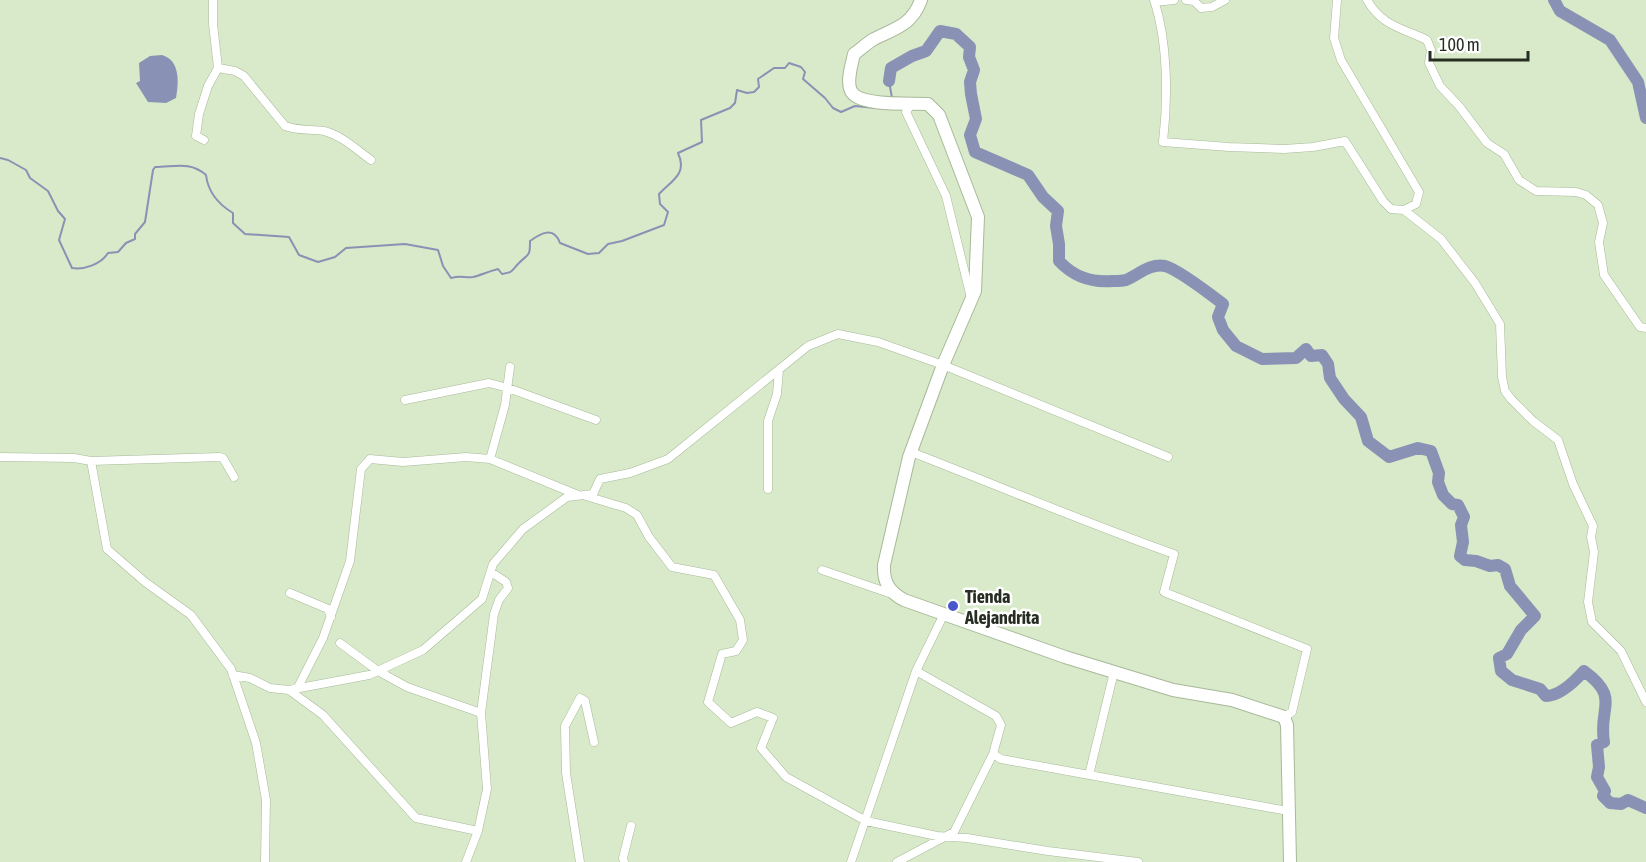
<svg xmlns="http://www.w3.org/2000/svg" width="1646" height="862" font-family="'Asap Condensed',sans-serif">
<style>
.water{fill:#8992b4}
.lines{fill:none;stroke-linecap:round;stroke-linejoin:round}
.stream{stroke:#8992b4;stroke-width:2}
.river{stroke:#8992b4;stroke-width:12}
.street-casing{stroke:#a8b999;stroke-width:9}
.primary-casing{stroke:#a8b999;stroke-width:14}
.street{stroke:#fff;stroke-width:8}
.primary{stroke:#fff;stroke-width:12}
.poi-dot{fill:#4a56cb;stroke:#fff;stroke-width:2}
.labels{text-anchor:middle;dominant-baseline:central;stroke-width:5;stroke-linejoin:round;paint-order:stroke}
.poi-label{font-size:18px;font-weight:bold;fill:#272e21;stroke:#fff;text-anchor:start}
</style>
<rect width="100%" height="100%" fill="#d8eac9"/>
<path class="water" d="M162,55C180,60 179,82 176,98L166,103L148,102L136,83L140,81L139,63L150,56Z"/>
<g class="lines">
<path class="stream" d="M889,81L892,98
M0,158L8,160L26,170L30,178L48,191L58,211L65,219L59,240L72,268C85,270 101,264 108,253L118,252L126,243L135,239V234L145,222L153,170L155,167C175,167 190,161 206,175C208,192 218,204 233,213V223L245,234L289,237L299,255L318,262L335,257L346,248L405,244L438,250L443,266L451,278C462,275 464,278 473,277C478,276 490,271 498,269L502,274C514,272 511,271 519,263C529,253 530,257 530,241C541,233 554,226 560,243L588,254L599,253L608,244L622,241L664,225L668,212L660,204L659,194C671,181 688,174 678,153L702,142L701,120L730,108L735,103L737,90L747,93L754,92L759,87L758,79L774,68H785L789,63L801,67L805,72L803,79L825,98L833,108L841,112L855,106L876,108"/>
<path class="river" d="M1554,0L1560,11L1610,40L1638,82L1646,118
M889,81L891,68L912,56L926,51L940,31L956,34L970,47L969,57L974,70L970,82L971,94L976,119L970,135L975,152L1028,175L1043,197L1058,211L1056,226L1059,244V261C1074,277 1091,283 1113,281C1117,281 1123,281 1126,280C1138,275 1150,263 1165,266C1179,270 1210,294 1223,304L1218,317L1223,330L1236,346L1262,359L1296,358L1306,349L1311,356L1322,355L1328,364L1330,378L1344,399L1361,417L1368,441L1389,457L1418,448L1431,451L1439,473L1438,482L1443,495L1452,504L1458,505L1464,517L1461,525L1463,542L1460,556L1465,560L1476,561L1490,566L1498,565L1505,569L1510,586L1535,616L1521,630L1507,654L1499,658L1501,671L1512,680L1540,689L1546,696C1560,696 1575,681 1584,671C1621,698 1598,707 1604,742L1597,745L1599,767L1597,777L1605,791L1603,796L1610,803L1621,804L1628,800L1646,808"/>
<g class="street-casing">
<path id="street" d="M1154,0C1168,42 1168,99 1163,142L1229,147L1284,149L1313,147L1345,141L1383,201L1391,209L1404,210L1416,204L1419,192L1341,60L1334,38L1337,0
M1186,0L1194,1L1201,8L1212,7L1225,0
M1367,0C1382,26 1402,28 1427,40L1431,50L1429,63L1440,86L1459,106L1487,143L1504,154L1519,180L1536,191L1576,192L1586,195L1598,205L1603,223L1599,242L1604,275L1640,327L1646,328
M1155,2L1174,0
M218,68L235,71L244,76L285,126C298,131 311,129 324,131C341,135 357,150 371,160
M912,103L906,112L946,196L971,298
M204,140L196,136L199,114L208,86L218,68L213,24V0
M1404,210L1441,239L1475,283L1500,324L1502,377L1505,391L1511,399L1533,421L1558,440L1573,484L1593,526L1591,537L1594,552L1588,602L1592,622L1621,651L1646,702
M510,367L505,405L490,459L578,495
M405,400L489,383L508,388L596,420
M911,452C999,486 1086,523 1174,554L1164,592L1307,649L1292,712L1284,717
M0,457L74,458L91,461L107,549L145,582L191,615L231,669L256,743L266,800L265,862
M91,461L219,457L223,458L234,477
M768,489V421L777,394L779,370
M586,496L626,508L637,515L649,537L672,567L714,575L740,620L743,640L736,651L722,654L708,702L731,723L757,712L773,718L761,748L786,777L866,821L937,836L967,838L1048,851L1138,862
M822,570L892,594
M290,593L328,609L331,617
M340,643L378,671L407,687L481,713
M916,671L996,716L1001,725L993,754L1001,759L1288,811
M233,675L250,678L270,688L289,690L369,675L423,650L482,599L493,564L523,529L567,497L593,494L600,479L630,473L668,459L808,346L838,334L878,342L943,365L1168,457
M297,689L323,638L350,561L361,469L370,459L403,462L466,457L490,459
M289,690L323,715L416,818L478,831
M1089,775L1114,672
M466,862L478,831L487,789L481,713L494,614L499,600L508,588L506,582L491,572
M580,862L566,773L565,726L580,698L585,701L594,742
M624,862L623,858L631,826
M851,862L916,671L944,614
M897,862L954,832L993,754"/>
</g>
<g class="primary-casing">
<path id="primary" d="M921,0C912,25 896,28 874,39C867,43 861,49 854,54C852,64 846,81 851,91C859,107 911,103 928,104L939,115L978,217L975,291L943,365L909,457L884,565C883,582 889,592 904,600L1065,657L1173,690L1232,700L1284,717L1287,725L1290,862"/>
</g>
<use href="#street" class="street"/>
<use href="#primary" class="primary"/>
</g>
<circle class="poi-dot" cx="953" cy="606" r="6"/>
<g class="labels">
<g class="poi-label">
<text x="965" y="596">Tienda<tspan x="965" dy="21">Alejandrita</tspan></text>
</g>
</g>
<path d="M1430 51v9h98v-9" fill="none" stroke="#272e21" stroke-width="3"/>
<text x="1439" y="51" font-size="18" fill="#272e21" stroke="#ffffff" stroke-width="4.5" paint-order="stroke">100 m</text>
</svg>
